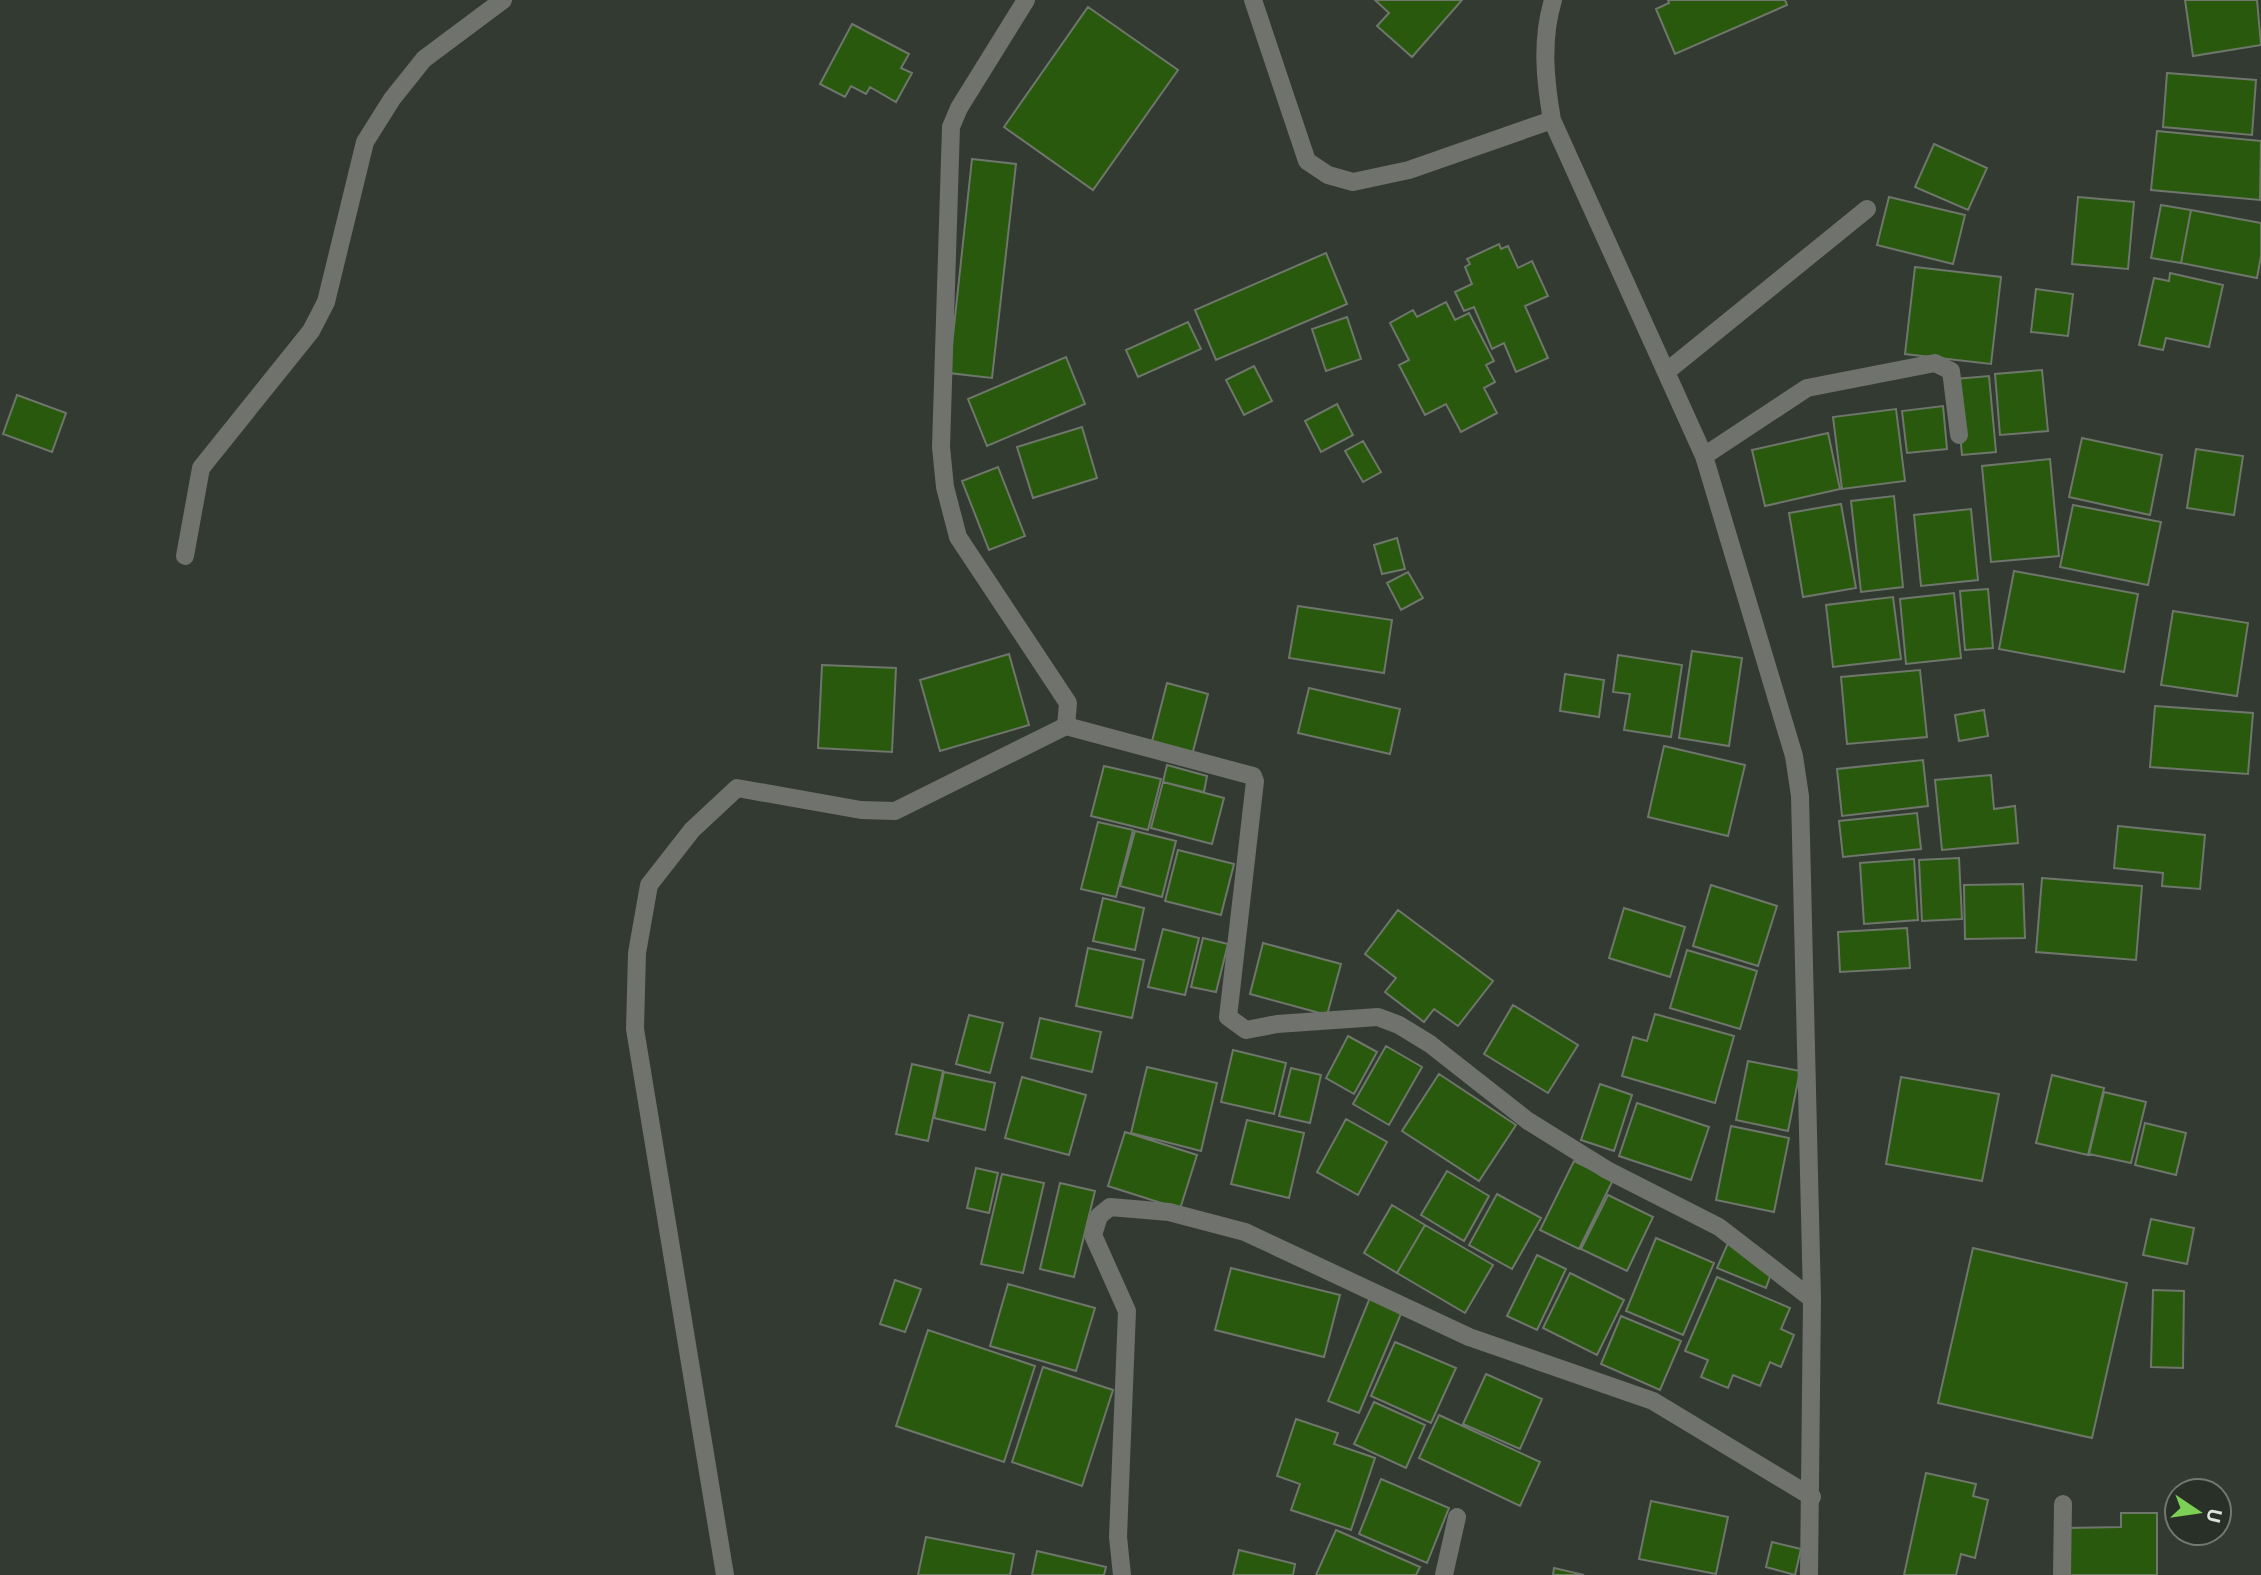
<svg xmlns="http://www.w3.org/2000/svg" width="2261" height="1575" font-family="'Open Sans',sans-serif">
<style>
.building{fill:#28590c;stroke:#6f766c;stroke-width:2}
.lines{fill:none;stroke-linecap:round;stroke-linejoin:round}
.minor{stroke:#6f726d;stroke-width:18}
</style>
<rect width="100%" height="100%" fill="#333a31"/>
<path class="building" d="M1375,0H1462L1412,57L1377,26L1389,13Z
M1668,0H1785L1787,5L1675,54L1656,9L1669,3Z
M2185,0H2257L2261,45L2193,56Z
M1088,7L1178,70L1093,190L1004,127Z
M852,24L909,54L901,68L912,73L896,102L870,87L866,94L851,86L845,97L820,84Z
M2167,73L2256,80L2252,135L2163,127Z
M2157,131L2261,141L2260,200L2151,190Z
M1934,144L1987,168L1968,210L1915,187Z
M972,159L1016,164L992,378L949,373Z
M1889,197L1965,215L1953,264L1877,245Z
M2078,197L2134,202L2128,269L2072,264Z
M2161,205L2191,210L2181,263L2151,258Z
M2191,210L2261,223V256L2257,278L2181,263Z
M1499,244L1501,249L1508,246L1518,268L1532,261L1548,296L1525,306L1548,358L1516,372L1504,343L1492,349L1474,307L1464,311L1455,292L1472,284L1465,267L1470,264L1467,259Z
M1326,253L1347,304L1216,360L1195,310Z
M1915,267L2001,277L1991,364L1905,354Z
M2170,273L2223,285L2209,347L2166,338L2163,350L2139,345L2154,278L2169,281Z
M2036,289L2073,294L2068,336L2031,332Z
M1446,302L1455,320L1469,313L1494,361L1486,365L1495,382L1484,388L1497,413L1461,432L1446,404L1425,415L1399,365L1409,360L1390,323L1413,310L1417,317Z
M1347,317L1361,359L1326,371L1312,329Z
M1188,322L1201,349L1138,377L1126,350Z
M1066,357L1085,404L987,446L968,399Z
M1254,366L1272,401L1244,415L1226,380Z
M2042,370L2048,431L2000,435L1995,374Z
M1989,376L1996,452L1962,455L1955,379Z
M17,395L66,413L52,452L3,434Z
M1337,404L1353,435L1321,452L1305,421Z
M1943,406L1947,449L1907,453L1902,411Z
M1896,409L1905,481L1842,489L1833,417Z
M1082,427L1097,478L1033,498L1017,447Z
M1828,433L1840,489L1765,506L1752,450Z
M2082,438L2162,455L2150,515L2069,497Z
M1363,441L1381,472L1363,482L1345,451Z
M2196,449L2243,456L2234,515L2187,508Z
M2050,459L2059,556L1991,562L1982,466Z
M998,467L1025,536L989,550L962,481Z
M1894,496L1903,587L1861,592L1851,501Z
M1841,504L1856,588L1803,597L1789,513Z
M2073,505L2161,522L2148,585L2060,567Z
M1971,509L1978,580L1921,586L1914,515Z
M1397,538L1405,569L1382,574L1374,545Z
M2014,571L2138,594L2124,672L1999,649Z
M1408,572L1423,598L1401,610L1387,583Z
M1988,589L1993,648L1965,650L1960,591Z
M1954,593L1961,658L1906,664L1900,599Z
M1893,597L1901,659L1833,667L1826,605Z
M1298,606L1392,620L1384,673L1289,658Z
M2173,611L2248,623L2237,696L2161,685Z
M1692,651L1742,658L1729,746L1679,738Z
M1009,654L1029,725L940,751L920,680Z
M1618,655L1682,665L1671,737L1624,730L1630,694L1613,692Z
M822,665L896,668L892,752L818,748Z
M1920,670L1927,737L1847,744L1841,677Z
M1565,674L1604,680L1599,717L1560,711Z
M1167,683L1208,694L1192,755L1151,745Z
M1309,688L1400,709L1390,754L1298,733Z
M2155,706L2253,713L2248,774L2150,767Z
M1984,710L1988,736L1959,741L1955,715Z
M1664,746L1745,765L1728,836L1648,817Z
M1923,760L1928,806L1842,816L1837,769Z
M1167,765L1207,776L1204,792L1163,782Z
M1104,766L1161,779L1148,830L1091,816Z
M1991,775L1994,809L2015,806L2018,843L1942,850L1935,780Z
M1163,782L1224,798L1212,844L1151,828Z
M1917,813L1921,849L1843,857L1839,821Z
M1098,822L1133,830L1116,897L1081,889Z
M2118,826L2205,835L2200,889L2162,886L2163,873L2114,868Z
M1135,831L1176,841L1162,897L1120,886Z
M1178,850L1234,864L1221,915L1165,901Z
M1959,858L1962,919L1922,921L1919,860Z
M1914,859L1918,920L1864,924L1860,863Z
M2042,878L2142,886L2136,960L2036,952Z
M2023,884L2025,938L1965,939L1964,885Z
M1711,885L1777,906L1758,966L1693,946Z
M1103,898L1144,908L1135,950L1093,941Z
M1624,908L1685,927L1670,977L1609,958Z
M1398,910L1493,981L1458,1026L1434,1009L1424,1022L1385,992L1396,978L1365,954Z
M1907,928L1910,968L1840,972L1838,932Z
M1163,929L1199,938L1185,995L1148,987Z
M1203,938L1228,944L1216,992L1191,987Z
M1263,943L1341,964L1327,1015L1250,994Z
M1088,948L1144,960L1132,1018L1076,1006Z
M1687,950L1757,971L1740,1029L1670,1008Z
M1513,1005L1578,1045L1548,1093L1484,1054Z
M1655,1014L1734,1036L1715,1103L1622,1076L1633,1037L1647,1041Z
M969,1015L1003,1023L990,1073L956,1064Z
M1040,1018L1101,1032L1092,1072L1031,1058Z
M1348,1036L1377,1052L1354,1094L1326,1078Z
M1386,1046L1422,1067L1389,1125L1353,1104Z
M1233,1050L1286,1063L1274,1114L1221,1102Z
M1748,1061L1800,1071L1788,1131L1736,1120Z
M912,1064L943,1071L928,1141L896,1134Z
M1147,1067L1217,1083L1201,1151L1131,1133Z
M1291,1068L1321,1075L1310,1123L1279,1116Z
M944,1072L995,1083L985,1130L934,1118Z
M1439,1074L1516,1125L1479,1181L1402,1131Z
M2052,1075L2104,1088L2088,1155L2036,1143Z
M1022,1077L1086,1095L1069,1155L1005,1138Z
M1901,1077L1999,1094L1982,1181L1886,1164Z
M1600,1084L1632,1095L1614,1151L1581,1140Z
M2104,1092L2146,1102L2131,1163L2089,1154Z
M1637,1103L1709,1127L1691,1180L1619,1156Z
M1346,1119L1387,1142L1358,1195L1317,1172Z
M1247,1120L1304,1133L1289,1198L1231,1184Z
M2145,1123L2186,1133L2176,1175L2135,1165Z
M1731,1126L1789,1138L1774,1212L1716,1200Z
M1125,1132L1197,1155L1180,1209L1108,1186Z
M1574,1161L1613,1180L1579,1249L1540,1230Z
M976,1168L998,1173L989,1213L967,1208Z
M1447,1171L1489,1196L1464,1241L1421,1215Z
M1002,1174L1044,1183L1023,1273L981,1264Z
M1060,1183L1095,1191L1074,1277L1040,1269Z
M1497,1194L1541,1218L1512,1269L1469,1245Z
M1608,1195L1653,1217L1627,1271L1581,1249Z
M1392,1205L1425,1225L1397,1273L1364,1253Z
M2151,1219L2194,1228L2187,1264L2143,1255Z
M1425,1225L1493,1265L1465,1313L1397,1273Z
M1656,1238L1714,1263L1683,1335L1626,1311Z
M1728,1243L1775,1262L1766,1288L1717,1268Z
M1973,1248L2127,1283L2092,1438L1938,1403Z
M1537,1255L1566,1269L1537,1330L1507,1316Z
M1231,1268L1340,1295L1324,1357L1215,1330Z
M1570,1273L1624,1300L1597,1355L1543,1328Z
M1717,1277L1790,1308L1781,1329L1794,1335L1781,1367L1770,1362L1760,1386L1733,1375L1728,1388L1701,1377L1708,1360L1685,1351Z
M895,1280L921,1289L905,1332L880,1324Z
M1008,1284L1095,1308L1076,1371L990,1346Z
M2153,1290L2184,1291L2183,1368L2151,1367Z
M1371,1295L1403,1309L1359,1413L1328,1401Z
M1621,1316L1681,1341L1660,1390L1601,1364Z
M928,1330L1035,1366L1004,1462L896,1426Z
M1395,1342L1456,1368L1431,1423L1371,1396Z
M1043,1367L1113,1390L1082,1486L1012,1462Z
M1486,1374L1542,1399L1520,1449L1463,1424Z
M1374,1402L1425,1425L1406,1468L1354,1444Z
M1439,1415L1540,1462L1520,1506L1419,1458Z
M1296,1419L1338,1433L1334,1444L1375,1458L1351,1530L1291,1510L1300,1484L1277,1476Z
M1926,1473L1976,1484L1973,1496L1988,1500L1975,1558L1961,1554L1956,1575H1904Z
M1381,1479L1449,1508L1427,1563L1359,1534Z
M1651,1501L1728,1517L1716,1574L1639,1559Z
M2121,1513H2157V1575H2065V1528L2121,1527Z
M1336,1530L1420,1567L1416,1575H1316Z
M926,1537L1014,1554L1010,1575H918Z
M1772,1542L1801,1549L1795,1575L1766,1567Z
M1239,1550L1295,1564L1293,1575H1233Z
M1037,1551L1106,1567L1104,1575H1032Z
M1554,1568L1584,1575H1553Z"/>
<g class="lines">
<path class="minor" d="M1253,0L1307,161L1328,175L1353,182L1409,170L1552,120
M1553,0C1541,40 1545,80 1552,120L1704,456L1794,756L1800,796L1812,1299L1809,1575
M1666,372L1867,209
M1704,456L1807,388L1935,363L1951,371L1959,435
M185,556L201,468L311,331L326,302L365,142L392,99L424,59L503,0
M1066,726L1253,776L1255,781L1228,1017L1246,1030L1277,1024L1378,1017L1399,1025L1430,1044L1528,1121L1607,1170L1719,1227L1812,1299
M725,1575L635,1029L637,953L649,885L692,830L737,788L861,810L895,811L1066,726L1068,703L958,537L945,487L941,447L951,127L959,108L1026,0
M1122,1575L1118,1537L1127,1311L1093,1235L1099,1216L1110,1207L1169,1212L1245,1232L1469,1337L1653,1401L1812,1497
M1444,1575L1457,1517
M2062,1575L2063,1504"/>
</g>
<g transform="translate(2198 1512) rotate(103)"><circle r="33" fill="#293027" stroke="#727870" stroke-width="2"/>
<path d="M0-5L12 26L0 18L-12 26Z" fill="#7cd155"/>
<text y="-10" font-size="19" font-weight="bold" text-anchor="middle" fill="#dfe3dd">U</text>
</g>
</svg>
